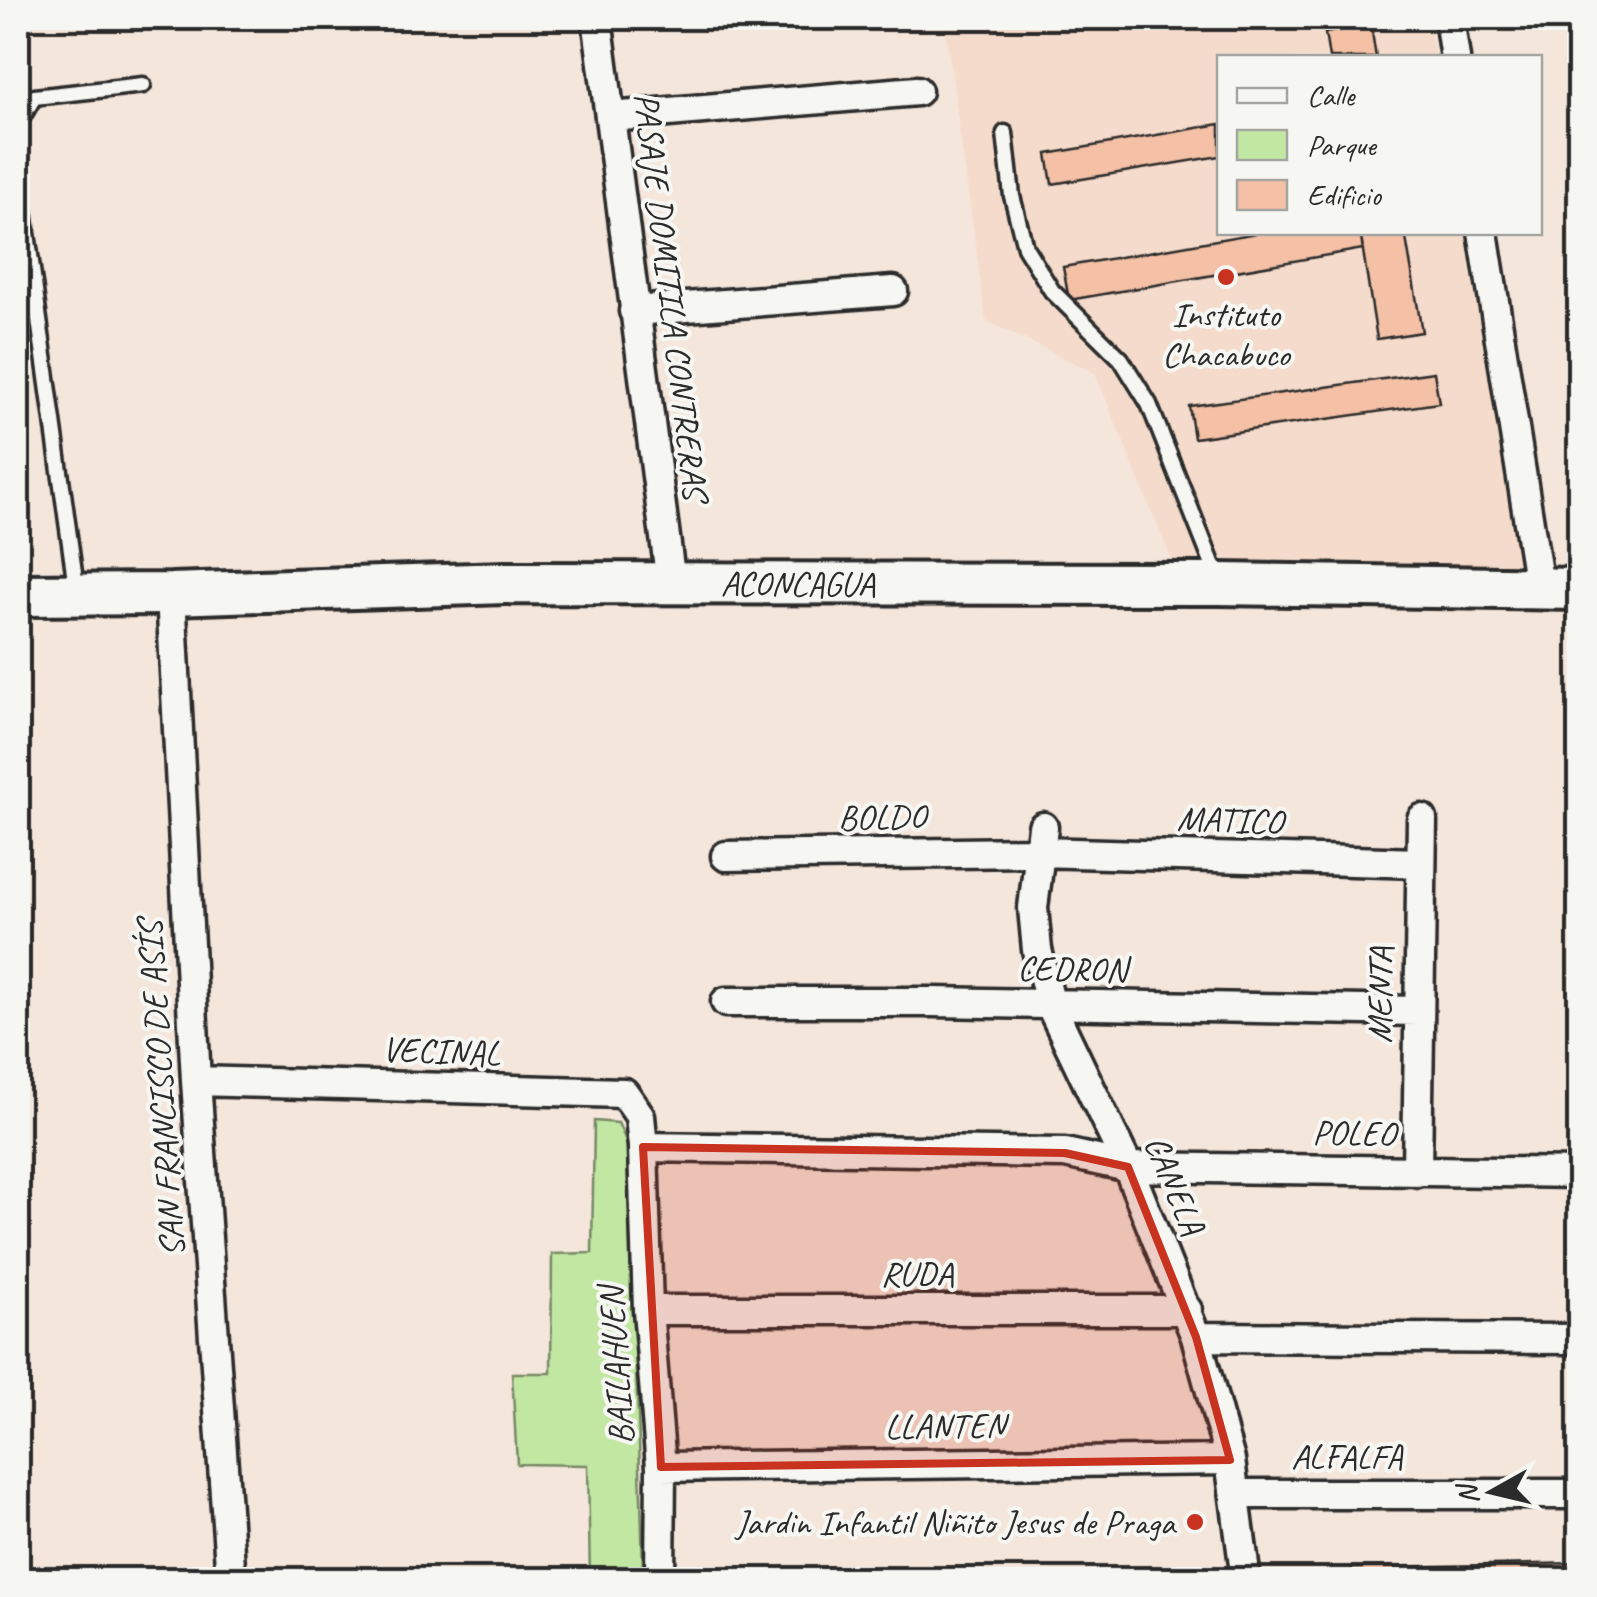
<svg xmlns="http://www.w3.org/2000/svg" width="1597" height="1597" font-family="Caveat,sans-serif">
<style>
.built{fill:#f5dbcb}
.green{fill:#c2e7a2;stroke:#768966;stroke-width:2.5}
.building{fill:#f4c1a6;stroke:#2b2b2b;stroke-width:2.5}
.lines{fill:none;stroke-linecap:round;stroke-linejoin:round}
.lane-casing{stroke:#2b2b2b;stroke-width:21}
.street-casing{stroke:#2b2b2b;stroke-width:35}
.secondary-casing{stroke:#2b2b2b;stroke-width:48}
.lane{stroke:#f6f6f2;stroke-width:14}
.street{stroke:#f6f6f2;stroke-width:28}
.secondary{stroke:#f6f6f2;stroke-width:40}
.marked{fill:#c8321e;fill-opacity:0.2;stroke:#c8321e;stroke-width:8;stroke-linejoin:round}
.poi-dot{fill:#c8321e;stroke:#f6f6f2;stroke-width:4}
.labels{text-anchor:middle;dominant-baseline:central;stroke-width:8;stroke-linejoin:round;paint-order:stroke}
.street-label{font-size:35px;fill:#2b2b2b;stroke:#f6f6f2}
.poi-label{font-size:35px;fill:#2b2b2b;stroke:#f6f6f2}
</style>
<rect width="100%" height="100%" fill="#f5e6db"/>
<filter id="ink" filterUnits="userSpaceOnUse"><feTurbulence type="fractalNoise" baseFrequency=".01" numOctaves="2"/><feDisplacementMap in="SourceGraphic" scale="20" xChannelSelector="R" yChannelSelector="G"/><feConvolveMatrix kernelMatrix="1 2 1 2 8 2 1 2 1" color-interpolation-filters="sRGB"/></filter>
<g filter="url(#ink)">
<path class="built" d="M944,18H1429L1435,57L1220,58V232L1465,233L1521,568L1178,575L1095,373L986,321Z"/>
<path class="green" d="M594,1121L618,1123L627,1143C631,1289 641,1434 643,1579H590L588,1465L517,1464L512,1373H551L552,1254L592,1253Z"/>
<path class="building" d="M1371,25L1376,58H1329L1325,33Z
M1220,124V156L1052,184L1047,154Z
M1262,232H1360L1363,249L1069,300L1063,267Z
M1360,232H1405L1422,332L1377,339Z
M1434,372L1439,403L1194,438L1189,406Z
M1580,1563V1580H1351L1352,1568Z"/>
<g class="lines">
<g class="lane-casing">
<path id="lane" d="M1005,133L1012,196L1025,247L1052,291L1121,359L1149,404L1218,578
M18,146L20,121L34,97L143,85
M18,168L77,594"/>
</g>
<g class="street-casing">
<path id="street" d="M597,18L671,583
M1449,18L1455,58
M610,117L917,91
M1483,232L1539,586
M634,311L893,291
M171,594L196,1081L231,1580
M1043,827L1033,908L1037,950L1051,1006L1128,1167L1196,1337L1230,1460L1246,1580
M726,856L1038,852L1420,863
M726,1002H933L1417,1011
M196,1081L624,1093L640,1116L643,1147L648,1310L661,1467L660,1580
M643,1147L1065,1153L1128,1167L1580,1173
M1417,1172L1422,819
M648,1310H1187
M1196,1337L1580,1339
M661,1467L1230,1460
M1235,1494H1580"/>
</g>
<g class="secondary-casing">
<g id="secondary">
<path id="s1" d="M18,595L171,594L505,583L1218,584L1580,589"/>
</g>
</g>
<use href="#lane" class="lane"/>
<use href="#street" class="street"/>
<use href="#secondary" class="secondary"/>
</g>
</g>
<path class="marked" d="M643,1147L1065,1153L1128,1167L1196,1337L1230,1460L661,1467Z"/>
<g class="poi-dot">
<circle cx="1226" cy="277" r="10"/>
<circle cx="1195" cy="1522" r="10"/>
</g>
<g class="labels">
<g class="street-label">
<text transform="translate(671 296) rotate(83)">PASAJE DOMITILA CONTRERAS</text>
<text stroke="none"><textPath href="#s1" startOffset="780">ACONCAGUA</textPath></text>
<text transform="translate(882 817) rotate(-1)">BOLDO</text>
<text transform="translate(1230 820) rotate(2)">MATICO</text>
<text transform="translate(1072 969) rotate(1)">CEDRON</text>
<text transform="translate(1380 995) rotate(-89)">MENTA</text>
<text transform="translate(441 1051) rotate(2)">VECINAL</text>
<text transform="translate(161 1089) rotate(-94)">SAN FRANCISCO DE ASÍS</text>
<text transform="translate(1354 1133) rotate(1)">POLEO</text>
<text transform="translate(1175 1185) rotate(67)">CANELA</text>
<text x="917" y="1273">RUDA</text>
<text transform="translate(616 1366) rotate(-94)">BAILAHUEN</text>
<text transform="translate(945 1426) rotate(-1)">LLANTEN</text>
<text x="1347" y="1456">ALFALFA</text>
</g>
<g class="poi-label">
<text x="1226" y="314">Instituto<tspan x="1226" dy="40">Chacabuco</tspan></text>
<text x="1175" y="1522" text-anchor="end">Jardin Infantil Niñito Jesus de Praga</text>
</g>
</g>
<rect width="1597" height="1597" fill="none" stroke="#f6f6f2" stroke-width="60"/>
<rect x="30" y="30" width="1537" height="1537" fill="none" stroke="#2b2b2b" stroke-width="4" filter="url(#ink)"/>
<rect x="1217" y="55" width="325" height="180" fill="#f6f6f2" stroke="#a5a5a2" stroke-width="2.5"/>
<rect x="1237" y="88" width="50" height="15" fill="#f6f6f2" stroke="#a5a5a2" stroke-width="2.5"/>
<text x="1307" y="105" font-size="30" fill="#2b2b2b">Calle</text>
<rect x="1237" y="130" width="50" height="30" fill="#c2e7a2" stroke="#a5a5a2" stroke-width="2.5"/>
<text x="1307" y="155" font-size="30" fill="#2b2b2b">Parque</text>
<rect x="1237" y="180" width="50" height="30" fill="#f4c1a6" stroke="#a5a5a2" stroke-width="2.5"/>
<text x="1307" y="205" font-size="30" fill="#2b2b2b">Edificio</text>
<g transform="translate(1492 1492) rotate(262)" stroke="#f6f6f2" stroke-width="8" paint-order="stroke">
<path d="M0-8L18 38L0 25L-18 38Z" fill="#2b2b2b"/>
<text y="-15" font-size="28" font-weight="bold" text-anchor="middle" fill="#2b2b2b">N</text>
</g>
</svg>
